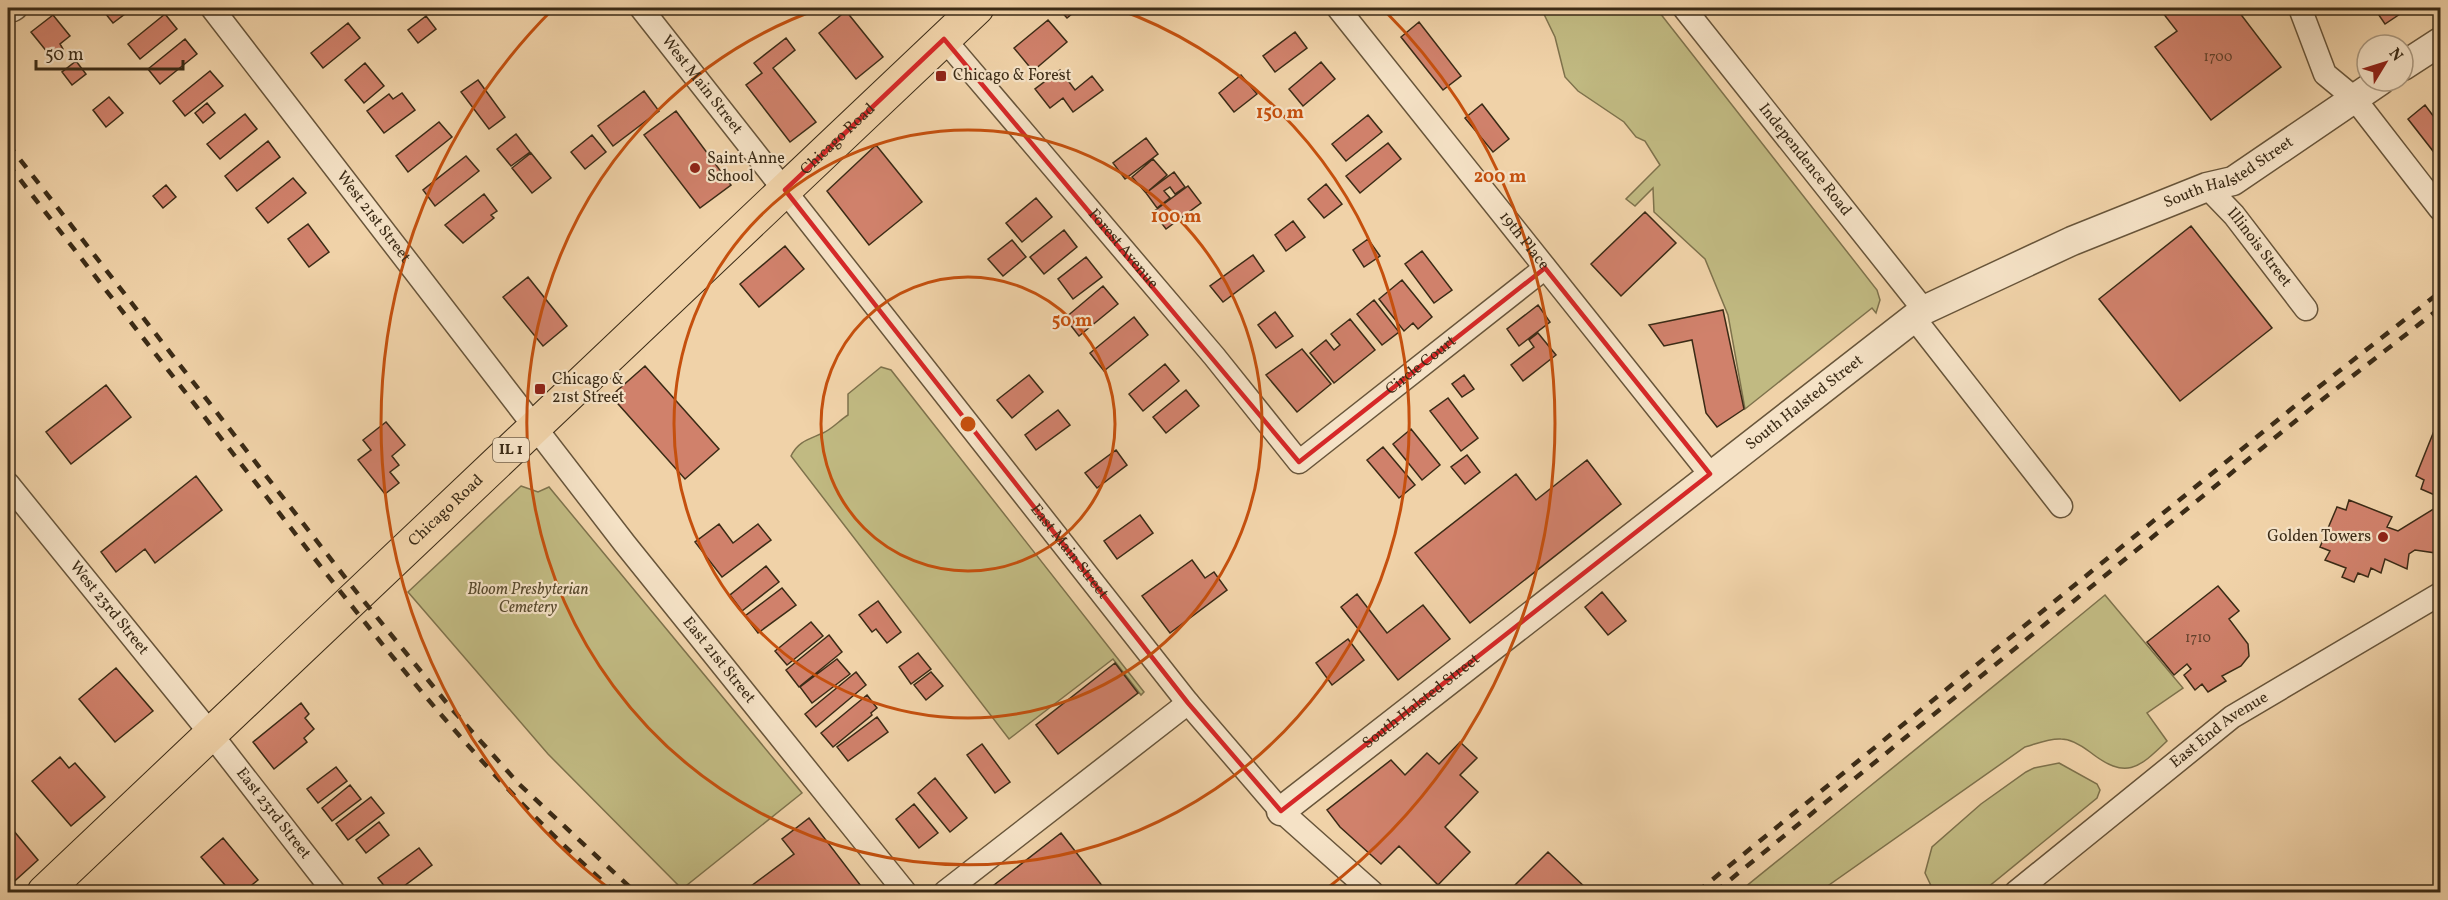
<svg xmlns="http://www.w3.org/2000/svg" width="2448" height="900" font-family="Vollkorn,serif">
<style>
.green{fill:#c1ba82;stroke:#7e724c;stroke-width:1.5}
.building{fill:#d0816b;stroke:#3b2b16;stroke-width:1.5}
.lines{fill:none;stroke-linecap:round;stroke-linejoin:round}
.minor-casing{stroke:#68553a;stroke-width:25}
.tertiary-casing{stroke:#68553a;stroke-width:31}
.primary-casing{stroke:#3b2b16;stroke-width:35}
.minor{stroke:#f5e2c6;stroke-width:22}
.tertiary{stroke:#f5e2c6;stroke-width:28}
.primary{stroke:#f0d2a8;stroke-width:33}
.rail{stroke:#3b2b16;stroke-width:4.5;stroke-dasharray:10 10;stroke-linecap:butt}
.marked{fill:none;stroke:#d62828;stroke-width:4.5;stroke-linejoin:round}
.ring{fill:none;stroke:#c5500e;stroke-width:3}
.poi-dot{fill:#8f2418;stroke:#f5e2c6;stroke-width:2}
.labels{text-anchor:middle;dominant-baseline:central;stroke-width:4.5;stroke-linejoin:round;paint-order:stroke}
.number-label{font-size:14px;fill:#60402b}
.shield{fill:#f5e2c6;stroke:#73624b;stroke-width:1.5}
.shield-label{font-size:15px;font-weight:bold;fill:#3b2b16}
.poi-label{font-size:16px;fill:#3b2b16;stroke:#f5e2c6;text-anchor:start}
.street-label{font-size:16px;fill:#3b2b16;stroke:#f5e2c6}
.park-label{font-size:16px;font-style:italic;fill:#56482c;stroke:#f5e2c6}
.centre{fill:#c5500e;stroke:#f5e2c6;stroke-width:3}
.ring-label{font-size:18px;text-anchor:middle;font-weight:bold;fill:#c5500e;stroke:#f5e2c6;stroke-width:4.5;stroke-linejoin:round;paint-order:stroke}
</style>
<rect width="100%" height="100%" fill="#f0d2a8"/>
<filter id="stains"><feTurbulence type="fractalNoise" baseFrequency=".00333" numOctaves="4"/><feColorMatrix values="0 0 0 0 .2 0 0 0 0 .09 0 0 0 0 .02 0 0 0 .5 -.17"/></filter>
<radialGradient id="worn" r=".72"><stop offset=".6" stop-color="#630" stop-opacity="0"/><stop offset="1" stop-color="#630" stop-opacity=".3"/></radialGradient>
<path class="green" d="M1541,8H1656L1877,290L1880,300L1876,313L1872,308L1745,409L1728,315L1705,259L1654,212L1653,188L1635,206L1626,199L1660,165L1645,141L1636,137L1624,122L1578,91L1565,77L1555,37Z
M881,367L891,370L1144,692L1141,695L1113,659L1009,739L791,456C798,441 810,439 823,433C832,429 840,420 848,415V394Z
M521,486L538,492L549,487L802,793L682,889L548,754L408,592Z
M2105,595L2183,688L2147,713L2167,741C2138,769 2126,780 2090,752C2082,746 2072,739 2061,739C2050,738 2036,744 2025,747L1819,892H1739C1861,793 1984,695 2105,595Z
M2059,763L2097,784L2100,790L2097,798L1982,892H1934L1925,873L1932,847L1981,804L2026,772L2034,768Z"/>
<path class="building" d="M101,8H133L113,23Z
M1058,8H1079L1067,18Z
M2159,8H2236L2281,67L2211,120L2155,47L2177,31Z
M2374,8H2409L2385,24Z
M846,11L883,57L856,79L819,33Z
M165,14L177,29L140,59L128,44Z
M53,15L70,36L60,44L63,49L52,58L31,32Z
M426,16L436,29L418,43L408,30Z
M1048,20L1067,42L1033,71L1014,48Z
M1419,22L1461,76L1443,90L1401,37Z
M348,23L360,38L323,68L311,53Z
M1295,32L1307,48L1275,72L1263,56Z
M786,38L795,50L773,68L816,122L790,142L746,85L762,73L754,63Z
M185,39L197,54L160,84L148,69Z
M76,61L86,74L72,85L62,72Z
M1321,62L1335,79L1303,106L1289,89Z
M365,63L384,86L364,103L345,80Z
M1060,70L1075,90L1092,76L1103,90L1073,112L1063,98L1050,108L1035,89Z
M210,71L223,86L185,116L173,101Z
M1241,75L1257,94L1234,112L1219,93Z
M478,80L505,117L489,129L461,92Z
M644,91L659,111L613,146L598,126Z
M402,93L415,110L384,133L367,111L389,94L393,99Z
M109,97L123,113L106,127L93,110Z
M207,103L215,113L203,123L195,113Z
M1482,104L1509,139L1493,152L1465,118Z
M2425,105L2440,125V160L2408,119Z
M676,111L731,185L700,208L644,135Z
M245,114L257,129L220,159L207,144Z
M1368,115L1382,132L1346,161L1332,144Z
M439,122L452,137L408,172L396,156Z
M516,134L530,152L511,166L497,149Z
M592,135L606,152L585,169L571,152Z
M1146,138L1158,154L1125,179L1113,163Z
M268,141L280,157L237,191L225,176Z
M1388,143L1401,159L1360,193L1346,176Z
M876,145L922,202L869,245L827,191Z
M531,153L551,178L532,193L512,168Z
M466,156L479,171L435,206L423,190Z
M1153,159L1167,175L1146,193L1132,177Z
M1174,172L1185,187L1175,194L1170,187L1164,191L1170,198L1157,208L1146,193Z
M293,178L306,193L268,223L256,208Z
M1326,184L1342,204L1324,218L1308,199Z
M166,185L176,197L163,208L153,196Z
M1188,186L1201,203L1166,229L1153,212Z
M484,194L497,211L491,215L494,218L463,243L445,225Z
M1036,198L1052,217L1022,242L1006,223Z
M1645,212L1676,243L1621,296L1591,264Z
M1293,221L1305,237L1286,251L1275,235Z
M308,224L329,252L309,267L288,239Z
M2191,226L2272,328L2180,401L2099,299Z
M1064,230L1077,247L1044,274L1030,257Z
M1368,239L1380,256L1364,267L1353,250Z
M1012,240L1026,257L1003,276L988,259Z
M785,246L804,269L759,307L740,284Z
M1422,251L1452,290L1434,303L1405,264Z
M1253,255L1264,271L1223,302L1210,286Z
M1086,257L1102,277L1073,299L1058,279Z
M528,277L567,326L543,346L503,297Z
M1402,280L1432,317L1418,329L1413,323L1404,331L1379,299Z
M1103,286L1118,304L1079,336L1065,318Z
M1374,300L1399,332L1382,345L1357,314Z
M1538,305L1550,322L1519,346L1507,329Z
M1723,310L1744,409L1717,427L1706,413L1692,340L1664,346L1649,325Z
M1275,312L1293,336L1276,348L1258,325Z
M1134,317L1148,335L1104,371L1090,353Z
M1350,319L1375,350L1334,383L1310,353L1326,340L1334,350L1340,345L1331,334Z
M1538,333L1556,355L1523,381L1511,365L1534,347L1529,340Z
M1302,349L1331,384L1297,412L1266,375Z
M1165,364L1179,381L1143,411L1129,394Z
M645,366L719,449L685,479L611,396Z
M1029,375L1043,392L1012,418L997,400Z
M1464,375L1474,389L1462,397L1452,384Z
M106,385L131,417L71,464L46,432Z
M1186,390L1199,406L1166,433L1153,417Z
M1448,398L1478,438L1461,451L1430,411Z
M1058,410L1070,425L1036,450L1025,435Z
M2440,416V489L2437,496L2421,489L2424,480L2416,476Z
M386,422L405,445L392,456L399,465L390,472L399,483L385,494L358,460L371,450L363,440Z
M1411,429L1440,465L1422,480L1393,444Z
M1383,447L1415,485L1399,498L1367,460Z
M1116,450L1127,465L1097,488L1085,473Z
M1467,455L1480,472L1465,484L1451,467Z
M1587,460L1621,504L1470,623L1415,553L1516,474L1536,500Z
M196,476L222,510L155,563L145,549L116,572L101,552Z
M2349,500L2392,517L2387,527L2398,531L2440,505V542L2435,546L2436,553L2415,550L2409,554L2407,569L2385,559L2381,573L2371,568L2368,577L2358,573L2354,582L2342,577L2346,568L2325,560L2330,551L2320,547L2337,507L2346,510Z
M1140,515L1153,533L1117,559L1104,541Z
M719,524L733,543L758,524L771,540L722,577L695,542Z
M1192,560L1205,578L1214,572L1227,590L1170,633L1142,596Z
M766,566L779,582L742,611L730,595Z
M2218,586L2239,611L2229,619L2248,644L2249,656L2241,666L2222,676L2226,681L2208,692L2202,684L2195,690L2184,675L2191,669L2187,664L2174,675L2147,642Z
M782,588L796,605L758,633L745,616Z
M1602,592L1626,621L1608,635L1585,607Z
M1357,594L1387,633L1423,605L1450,639L1398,680L1341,607Z
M878,601L901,632L887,643L876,629L872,632L859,615Z
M811,622L823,636L787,665L775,651Z
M829,635L842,652L799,687L786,670Z
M1348,639L1364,660L1332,685L1316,663Z
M918,653L931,669L911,684L899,667Z
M837,659L850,674L812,703L800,687Z
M1115,663L1138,693L1058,754L1036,725Z
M116,668L153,711L115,742L79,699Z
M856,672L866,685L816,727L805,714Z
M931,672L943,686L926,700L914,685Z
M867,695L877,708L871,713L872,715L833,747L821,733Z
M301,703L309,714L305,718L314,729L304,738L307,742L274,769L253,742Z
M877,717L888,732L848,761L837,747Z
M1460,742L1477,758L1460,775L1478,792L1445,827L1470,852L1438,885L1399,846L1381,864L1340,827L1327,810L1391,760L1405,775L1427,753L1439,764Z
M982,744L1010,782L995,793L967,755Z
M60,757L69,768L75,763L105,797L71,826L32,781Z
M336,767L347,781L318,803L307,789Z
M935,778L967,818L950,832L918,793Z
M350,785L361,799L332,821L322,808Z
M371,797L384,813L348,840L336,824Z
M914,804L938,833L919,848L896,819Z
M809,818L861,886L853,892H743L794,854L782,839Z
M379,822L389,835L366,853L356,840Z
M8,824L38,860L8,887Z
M1061,833L1107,892H985Z
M223,838L258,880L243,892H231L201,857Z
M419,848L432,865L396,892H389L378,878Z
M1548,852L1590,892H1508Z"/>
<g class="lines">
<g class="minor-casing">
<g id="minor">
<path id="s1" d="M212,8L625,544L905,892"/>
<path id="s2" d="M641,8L1188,703L1281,811L1372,892"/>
<path id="s3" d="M1338,8L1710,474"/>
<path id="s4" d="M1684,8L1924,310"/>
<path d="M2300,8L2325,74L2354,98L2440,209"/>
<path d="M13,10L16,8"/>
<path id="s5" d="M944,39L1214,356L1299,462L1545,268"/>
<path id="s6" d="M2207,187L2234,215L2306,309"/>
<path d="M1914,318L2061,506"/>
<path id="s7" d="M8,484L211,734L334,892"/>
<path d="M945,892L1188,703"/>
<path id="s8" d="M2016,892L2232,717L2440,594"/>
</g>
</g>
<g class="tertiary-casing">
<g id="tertiary">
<path d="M2403,66L2440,42"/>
<path id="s9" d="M1281,811L1924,310L2072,241L2207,187L2233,181L2380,81"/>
</g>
</g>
<g class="primary-casing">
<g id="primary">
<path id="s10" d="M44,892L977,8"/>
</g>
</g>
<use href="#minor" class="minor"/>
<use href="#tertiary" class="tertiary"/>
<use href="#primary" class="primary"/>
<path class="rail" d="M8,144L358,594L450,707L519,784L635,892
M8,164C98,280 189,397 280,514C383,647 488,782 615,892
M1697,892L2306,397L2440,292
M1715,892L2314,406L2440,308"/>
</g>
<path class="marked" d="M944,39L1299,462L1545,268L1710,474L1281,811L1188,703L785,190Z"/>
<g class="ring">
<circle cx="968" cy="424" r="147"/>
<circle cx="968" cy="424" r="294"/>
<path d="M1115 8A441 441 0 1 1 821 8"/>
<path d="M611 890A587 587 0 0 1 553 9M1383 9A587 587 0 0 1 1325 890"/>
</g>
<g class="poi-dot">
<rect x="935" y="70" width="12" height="12" rx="3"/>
<circle cx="695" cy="168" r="6"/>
<rect x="534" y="383" width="12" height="12" rx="3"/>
<circle cx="2383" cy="537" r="6"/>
</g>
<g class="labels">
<g class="number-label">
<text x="2218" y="57">1700</text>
<text x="2198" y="638">1710</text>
</g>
<rect class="shield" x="493" y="438" width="36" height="24" rx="4.5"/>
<g class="shield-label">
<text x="511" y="450">IL 1</text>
</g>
<g class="poi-label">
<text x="953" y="76">Chicago &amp; Forest</text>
<text x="707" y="159">Saint Anne<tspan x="707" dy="18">School</tspan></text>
<text x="552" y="380">Chicago &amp;<tspan x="552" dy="18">21st Street</tspan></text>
<text x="2371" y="537" text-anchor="end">Golden Towers</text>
</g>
<g class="street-label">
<text stroke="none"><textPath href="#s2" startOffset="98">West Main Street</textPath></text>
<text stroke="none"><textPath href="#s10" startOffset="1094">Chicago Road</textPath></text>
<text stroke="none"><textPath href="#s4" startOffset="194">Independence Road</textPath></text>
<text stroke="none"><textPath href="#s9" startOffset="1150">South Halsted Street</textPath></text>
<text stroke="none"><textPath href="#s1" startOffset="264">West 21st Street</textPath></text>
<text stroke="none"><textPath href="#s3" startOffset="298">19th Place</textPath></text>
<text stroke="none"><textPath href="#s6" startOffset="80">Illinois Street</textPath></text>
<text stroke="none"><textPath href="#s5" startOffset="276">Forest Avenue</textPath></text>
<text stroke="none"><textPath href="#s5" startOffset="708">Circle Court</textPath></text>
<text stroke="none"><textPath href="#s9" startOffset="664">South Halsted Street</textPath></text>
<text stroke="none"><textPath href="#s10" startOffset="554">Chicago Road</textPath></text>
<text stroke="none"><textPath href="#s2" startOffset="692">East Main Street</textPath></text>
<text stroke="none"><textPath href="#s7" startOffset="160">West 23rd Street</textPath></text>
<text stroke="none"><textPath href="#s1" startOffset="826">East 21st Street</textPath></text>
<text stroke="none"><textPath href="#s9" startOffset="178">South Halsted Street</textPath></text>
<text stroke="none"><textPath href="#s8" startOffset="260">East End Avenue</textPath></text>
<text stroke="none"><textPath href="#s7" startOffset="423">East 23rd Street</textPath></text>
</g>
<g class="park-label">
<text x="528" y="590">Bloom Presbyterian<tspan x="528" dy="18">Cemetery</tspan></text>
</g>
</g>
<circle cx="968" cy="424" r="9" class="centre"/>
<g class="ring-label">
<text x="1280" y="118">150 m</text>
<text x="1500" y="182">200 m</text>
<text x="1176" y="222">100 m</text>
<text x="1072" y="326">50 m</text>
</g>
<rect width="2448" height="900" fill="none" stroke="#f0d2a8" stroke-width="30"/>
<rect x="9" y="9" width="2430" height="882" fill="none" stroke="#3b2b16" stroke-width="3"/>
<rect x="15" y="15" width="2418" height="870" fill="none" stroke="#3b2b16" stroke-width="1.5"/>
<g transform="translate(2385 63) rotate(52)"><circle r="28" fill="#f5e2c6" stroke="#ab9980" stroke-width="1.5"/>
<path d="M0-4.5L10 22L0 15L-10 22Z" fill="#8f2418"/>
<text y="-9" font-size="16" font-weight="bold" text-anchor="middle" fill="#3b2b16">N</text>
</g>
<path d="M36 60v9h147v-9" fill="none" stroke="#3b2b16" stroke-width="3"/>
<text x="45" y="60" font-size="18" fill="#3b2b16" stroke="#f5e2c6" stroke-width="4.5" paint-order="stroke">50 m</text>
<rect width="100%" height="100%" filter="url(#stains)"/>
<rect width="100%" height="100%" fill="url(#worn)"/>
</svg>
